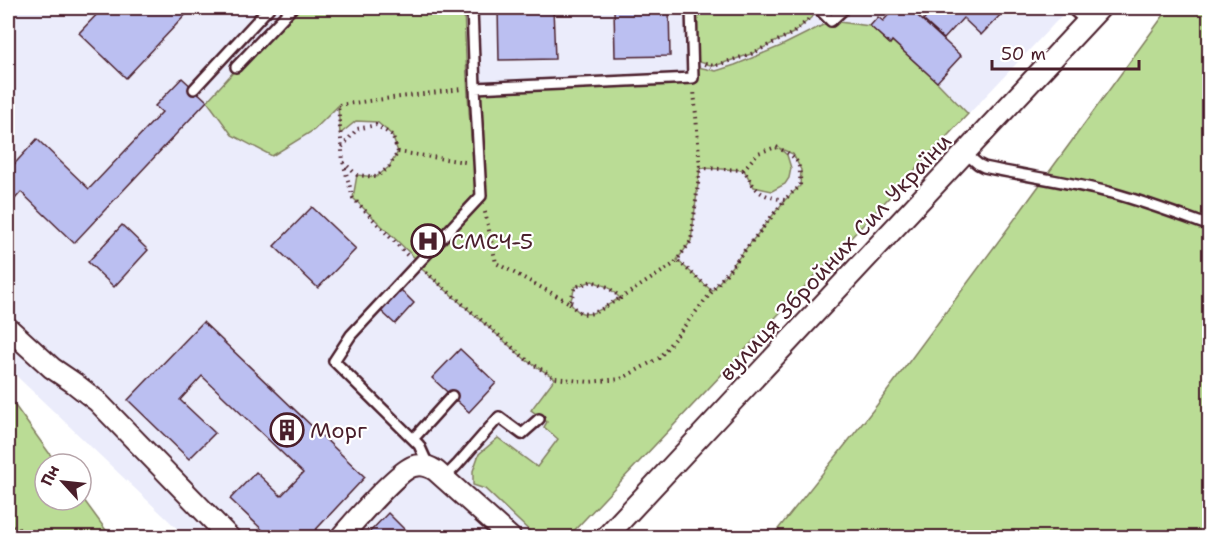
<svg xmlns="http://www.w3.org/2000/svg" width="1217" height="545" font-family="'Shantell Sans',sans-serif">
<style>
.built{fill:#ebecfb}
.green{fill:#badc95;stroke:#827e60;stroke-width:1.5;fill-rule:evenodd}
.building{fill:#bbbff1;stroke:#4a1f2b;stroke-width:1.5}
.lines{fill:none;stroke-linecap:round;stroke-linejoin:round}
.lane-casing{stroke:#4a1f2b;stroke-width:14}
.street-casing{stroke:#4a1f2b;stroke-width:24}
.path{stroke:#4a1f2b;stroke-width:4;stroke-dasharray:1.5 4.5;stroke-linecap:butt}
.lane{stroke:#fff;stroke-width:9}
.street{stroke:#fff;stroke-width:20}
.labels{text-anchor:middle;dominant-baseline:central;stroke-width:4.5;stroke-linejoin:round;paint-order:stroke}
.poi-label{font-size:22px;fill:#4a1f2b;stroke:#fff;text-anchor:start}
.street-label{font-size:22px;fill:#4a1f2b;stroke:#fff}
</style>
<rect width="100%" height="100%" fill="#fff"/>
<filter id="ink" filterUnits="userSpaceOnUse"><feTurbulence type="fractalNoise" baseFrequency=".0167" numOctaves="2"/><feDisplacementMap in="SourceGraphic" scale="12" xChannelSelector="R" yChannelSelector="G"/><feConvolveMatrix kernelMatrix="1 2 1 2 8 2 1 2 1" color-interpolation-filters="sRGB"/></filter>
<g filter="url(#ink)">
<path class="built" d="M8,8H1069L568,538L186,537L8,368Z"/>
<path class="green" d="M292,8H464C466,70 469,132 477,194L416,259L353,198L357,175L376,177L389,167L398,152L392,135L377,122L356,121L340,134L338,106L314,130L272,156L232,135L207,101Z
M691,8H818L820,10L793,33L751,54L714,66L692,60Z
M1169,8H1209V537L771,538L877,405L1006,231Z
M831,21L870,26L889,43L892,41L937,82L968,114L568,537H536L485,489L473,485V471L479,454L498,438L537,467L558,439L544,427L547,422L531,410L555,378L527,361L416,264L481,196L475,88L692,78L698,67L716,71L735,65L781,46ZM779,148L793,154L801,170L800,186L785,200L712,291L677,260L691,241L700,168L744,170L754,187L772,191L785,184L789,178L791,168L787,155ZM592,281L608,287L620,298C604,306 586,326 570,303L575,287Z
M8,396L57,464H45V500H81V496L111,537H8Z"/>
<path class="building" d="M103,8H192L126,78L79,33Z
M498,8H553L555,59L499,60Z
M614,8H669L670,56L615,57Z
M895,8H909L961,56L937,82L892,41L890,44L870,26L878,17L883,21Z
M934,8H1007L981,35L963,18L944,39L923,20Z
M182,78L207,101L74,243L21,192L8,207V171L37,139L89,189L162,112L155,106Z
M312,207L356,249L318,288L274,246Z
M122,225L148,250L114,287L88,262Z
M401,290L414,303L395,324L381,311Z
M203,322L365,477L308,538H271L230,499L256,472L281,496L303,473L202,376L180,400L215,433L189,459L128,400Z
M460,349L496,383L469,412L432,378Z
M388,513L413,538H364Z"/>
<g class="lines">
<g class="lane-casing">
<path id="lane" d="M472,8L475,88L693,78L691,8
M818,8L831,21L845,8
M1071,8L1087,22
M236,67L292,8
M194,89L269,8
M965,153L978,164L984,167C1026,176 1070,182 1112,193C1145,202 1177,214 1210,226
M413,439L452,396
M429,467L419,445L334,361L351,335L481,196L475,88
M444,478L457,465L499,417L522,434L539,419"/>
</g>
<g class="street-casing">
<path id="street" d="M8,328L52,368L74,383L97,401L230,538
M340,538C352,524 399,469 414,466C422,464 430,467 436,471L511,538
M605,538L1100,8"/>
</g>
<path class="path" d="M705,64L714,66L751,54L793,33L810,18
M342,147L357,129L376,125L392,135L398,152L389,167L376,177L357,175L343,162
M398,152L465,162
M700,168L744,170C756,192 760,196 785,200L712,291L677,260L691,241Z
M743,170L758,153L776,147C798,157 801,162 800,186L784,200
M485,212L496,263L570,303L575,287L592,281L608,287L621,298L674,264L691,241L700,168L694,90
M407,255L353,198L343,162L338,105L462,89
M426,272L528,361L555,378L589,382L621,379L659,358L785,200
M570,303C586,326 604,306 621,298
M8,522C18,530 29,535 43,538"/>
<use href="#lane" class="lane"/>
<use href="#street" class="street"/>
</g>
</g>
<defs>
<g id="hospital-ring" transform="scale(1.725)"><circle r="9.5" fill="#fff" stroke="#4a1f2b" stroke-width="1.5"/><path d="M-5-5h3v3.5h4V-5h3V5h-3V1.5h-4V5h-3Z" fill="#4a1f2b"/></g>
<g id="building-ring" transform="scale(1.725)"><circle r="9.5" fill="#fff" stroke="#4a1f2b" stroke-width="1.5"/><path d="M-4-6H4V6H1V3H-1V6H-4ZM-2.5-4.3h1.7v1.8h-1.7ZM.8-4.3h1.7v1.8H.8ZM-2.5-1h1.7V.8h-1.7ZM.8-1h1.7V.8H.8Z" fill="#4a1f2b"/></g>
</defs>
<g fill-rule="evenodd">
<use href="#hospital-ring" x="428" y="241"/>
<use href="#building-ring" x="287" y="430"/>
</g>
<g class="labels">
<g class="poi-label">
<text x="451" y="241">СМСЧ-5</text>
<text x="310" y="430">Морг</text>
</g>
<g class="street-label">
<text transform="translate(835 257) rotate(-47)">вулиця Збройних Сил України</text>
</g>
</g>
<rect width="1217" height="545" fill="none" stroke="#fff" stroke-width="30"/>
<rect x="15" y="15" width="1187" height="515" fill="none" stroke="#4a1f2b" stroke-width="2" filter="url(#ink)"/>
<g transform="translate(63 482) rotate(297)"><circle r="28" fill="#ffffff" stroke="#b7a5aa" stroke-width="1.5"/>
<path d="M0-4.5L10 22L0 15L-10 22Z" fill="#4a1f2b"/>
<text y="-9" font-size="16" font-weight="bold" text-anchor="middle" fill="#4a1f2b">Пн</text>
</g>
<path d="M992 60v9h147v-9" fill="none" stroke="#4a1f2b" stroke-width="3"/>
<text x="1001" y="60" font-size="18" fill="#4a1f2b" stroke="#ffffff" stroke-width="4.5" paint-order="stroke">50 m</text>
</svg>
